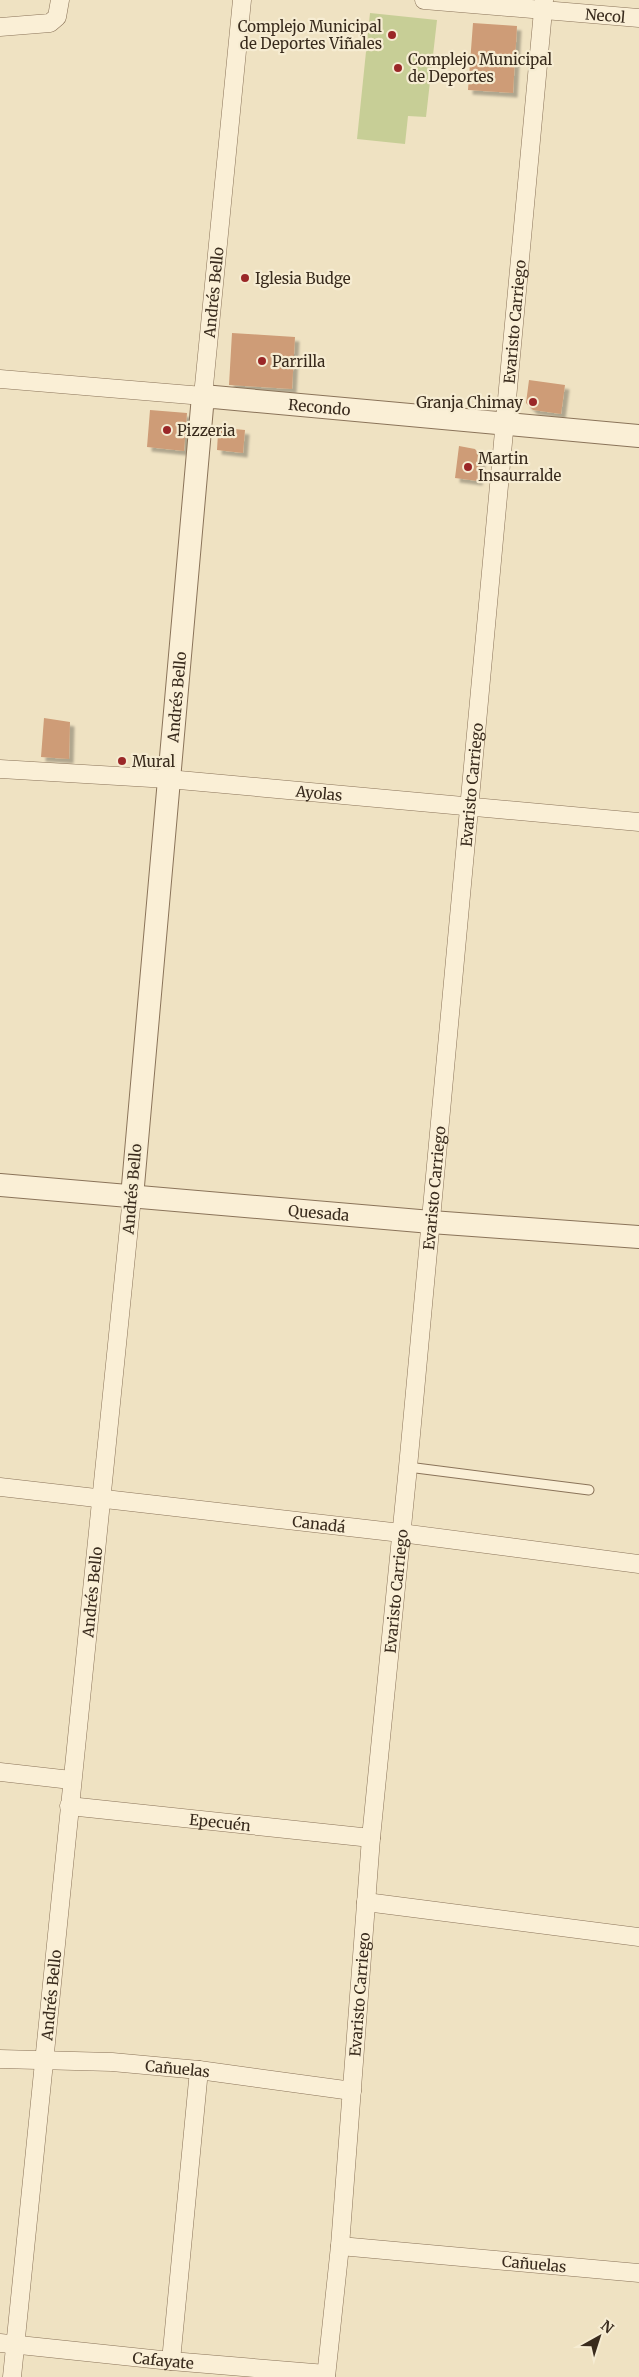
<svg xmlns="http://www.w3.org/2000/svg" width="639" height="2377" font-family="Merriweather,serif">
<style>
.garden{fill:#c7ce96}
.building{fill:#ce9c77;filter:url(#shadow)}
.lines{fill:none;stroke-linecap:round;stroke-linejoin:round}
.service-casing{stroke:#8a7359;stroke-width:11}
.minor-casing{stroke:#8a7359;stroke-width:19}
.tertiary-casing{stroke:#8a7359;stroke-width:24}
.service{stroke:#faefd6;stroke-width:9}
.minor{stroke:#faefd6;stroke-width:18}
.tertiary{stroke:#faefd6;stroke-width:22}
.poi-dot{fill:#9a2727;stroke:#f6ecd2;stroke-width:2}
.labels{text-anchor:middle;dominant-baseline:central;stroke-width:4.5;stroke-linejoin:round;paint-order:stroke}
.street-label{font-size:15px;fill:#392b1d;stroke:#f6ecd2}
.poi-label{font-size:15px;fill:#392b1d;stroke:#f6ecd2;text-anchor:start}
</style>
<defs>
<filter id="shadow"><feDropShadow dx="4.5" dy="4.5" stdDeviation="1" flood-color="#0004"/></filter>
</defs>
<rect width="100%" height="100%" fill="#efe2c2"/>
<path class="garden" d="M370,13L437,20L426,117L408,116L405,144L357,139Z"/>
<path class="building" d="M473,23L517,26L513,93L468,90Z
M232,333L295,337L292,389L229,385Z
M529,380L565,385L561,414L533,410L526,403Z
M150,410L187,413L184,451L147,447Z
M224,428L245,430L243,453L217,450L218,433Z
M459,446L475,449L481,457L478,481L455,478Z
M44,718L70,722L69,759L41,757Z"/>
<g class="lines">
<g class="service-casing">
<path id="service" d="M408,1467L589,1490"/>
</g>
<g class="minor-casing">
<g id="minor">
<path id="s1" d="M424,0L639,18"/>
<path d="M0,27L50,23L57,17L60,0"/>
<path id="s2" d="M0,379L203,396L242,0"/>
<path id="s3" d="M0,769L168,779L639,822"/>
<path id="s4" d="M0,1487L401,1533L639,1564"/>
<path d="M0,1772L71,1780"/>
<path id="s5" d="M69,1806L371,1838"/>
<path d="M366,1902L639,1937"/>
<path id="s6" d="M0,2059L112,2062L199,2070L352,2091"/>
<path id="s7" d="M340,2246L639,2273"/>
<path id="s8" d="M0,2343L171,2361L326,2374"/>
<path d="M171,2361L199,2070"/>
<path id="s9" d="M12,2377L132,1197"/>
<path id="s10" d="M326,2377L340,2246L371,1838L408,1467L544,0"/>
</g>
</g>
<g class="tertiary-casing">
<g id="tertiary">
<path id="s11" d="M0,1185L431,1222L639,1237"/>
<path id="s12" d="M132,1197L203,396L639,436"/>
</g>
</g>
<use href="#service" class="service"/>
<use href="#minor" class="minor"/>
<use href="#tertiary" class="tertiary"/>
</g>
<g class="poi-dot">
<circle cx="392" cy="35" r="5"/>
<circle cx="398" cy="68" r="5"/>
<circle cx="245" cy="278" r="5"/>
<circle cx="262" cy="361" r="5"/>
<circle cx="533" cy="402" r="5"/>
<circle cx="167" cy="430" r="5"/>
<circle cx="468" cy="467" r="5"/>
<circle cx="122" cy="761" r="5"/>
</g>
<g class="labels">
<g class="street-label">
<text stroke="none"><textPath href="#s1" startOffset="182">Necol</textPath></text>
<text stroke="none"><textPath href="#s2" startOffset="308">Andrés Bello</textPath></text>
<text stroke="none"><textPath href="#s10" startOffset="2064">Evaristo Carriego</textPath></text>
<text stroke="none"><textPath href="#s12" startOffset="921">Recondo</textPath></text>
<text stroke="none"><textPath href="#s12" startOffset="502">Andrés Bello</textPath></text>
<text stroke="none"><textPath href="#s10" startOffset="1599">Evaristo Carriego</textPath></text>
<text stroke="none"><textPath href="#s3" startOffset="320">Ayolas</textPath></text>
<text stroke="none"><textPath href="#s10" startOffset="1194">Evaristo Carriego</textPath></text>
<text transform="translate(132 1189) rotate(-85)">Andrés Bello</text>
<text stroke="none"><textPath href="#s11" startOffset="320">Quesada</textPath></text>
<text stroke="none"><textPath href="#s4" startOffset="321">Canadá</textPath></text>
<text stroke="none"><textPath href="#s9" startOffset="789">Andrés Bello</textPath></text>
<text stroke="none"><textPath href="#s10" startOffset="789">Evaristo Carriego</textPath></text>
<text stroke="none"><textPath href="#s5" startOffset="152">Epecuén</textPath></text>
<text stroke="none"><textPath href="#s9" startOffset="384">Andrés Bello</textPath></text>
<text stroke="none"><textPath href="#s10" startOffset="384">Evaristo Carriego</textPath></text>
<text stroke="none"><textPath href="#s6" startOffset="178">Cañuelas</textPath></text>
<text stroke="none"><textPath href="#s7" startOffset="195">Cañuelas</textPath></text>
<text stroke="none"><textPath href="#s8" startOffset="164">Cafayate</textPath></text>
</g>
<g class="poi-label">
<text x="382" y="26" text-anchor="end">Complejo Municipal<tspan x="382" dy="17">de Deportes Viñales</tspan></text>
<text x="408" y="59">Complejo Municipal<tspan x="408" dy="17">de Deportes</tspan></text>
<text x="255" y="278">Iglesia Budge</text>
<text x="272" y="361">Parrilla</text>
<text x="523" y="402" text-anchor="end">Granja Chimay</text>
<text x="177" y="430">Pizzeria</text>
<text x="478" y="458">Martin<tspan x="478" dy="17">Insaurralde</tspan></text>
<text x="132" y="761">Mural</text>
</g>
</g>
<g transform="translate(599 2337) rotate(39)" stroke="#f6ecd2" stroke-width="4" paint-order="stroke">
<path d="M0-4L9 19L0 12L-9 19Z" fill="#392b1d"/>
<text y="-8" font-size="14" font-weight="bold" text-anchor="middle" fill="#392b1d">N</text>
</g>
</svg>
